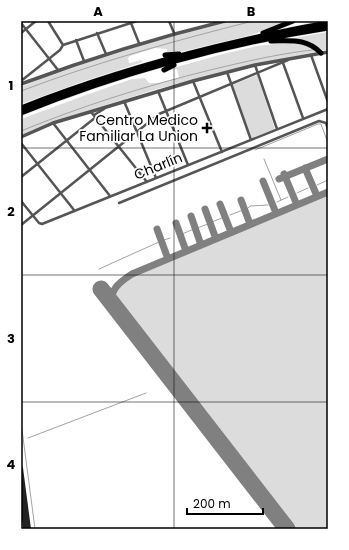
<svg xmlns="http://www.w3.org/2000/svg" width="349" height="550" font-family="Poppins,sans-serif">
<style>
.green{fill:#dcdcdc}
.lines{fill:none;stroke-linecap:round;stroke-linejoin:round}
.stream{stroke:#a3a3a3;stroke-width:1}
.taxiway{stroke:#808080;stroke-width:7}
.runway{stroke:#808080;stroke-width:17}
.motorway-casing{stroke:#dbdbdb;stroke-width:6}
.minor{stroke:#555;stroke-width:2.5}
.tertiary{stroke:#555;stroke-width:3.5}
.secondary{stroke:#222;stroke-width:4}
.motorway{stroke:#000;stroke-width:5}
.grid{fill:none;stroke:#000;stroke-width:1;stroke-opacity:0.55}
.poi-dot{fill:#000;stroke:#fff;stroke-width:1.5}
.labels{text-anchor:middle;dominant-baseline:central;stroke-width:3.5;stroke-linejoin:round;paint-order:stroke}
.poi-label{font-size:14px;fill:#000;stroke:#fff;text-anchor:end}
.street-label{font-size:14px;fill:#000;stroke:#fff}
.neatline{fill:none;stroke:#000;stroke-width:1.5}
.grid-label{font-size:13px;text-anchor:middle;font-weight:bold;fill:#000}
</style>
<rect width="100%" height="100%" fill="#fff"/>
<path class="green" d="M233,21H290L251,35L172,54H167V49L155,48L130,56L128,58L129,63H131L141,60L143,62L84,81L21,104V87L61,70L135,46Z
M328,32V50H320L288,39Z
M292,42L306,44L316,50L315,52L243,67L157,89L52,122L21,136V119L83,96L132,79L145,78L149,83H158L179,78L177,69L166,70L223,54L257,46Z
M257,75L275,129L253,138L251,137L232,85Z
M328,195V529H294L118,302C113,287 128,279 139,273Z"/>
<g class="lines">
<path class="stream" d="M21,91C97,62 174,41 253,21
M328,119V120
M21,131C82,106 145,86 210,70C244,62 277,54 312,50
M255,150L318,124H321L328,143
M264,159L281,200
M317,185L328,180
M297,193L308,188
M277,202L288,197
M247,209L250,206L268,205
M230,215L243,210
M212,222L222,218
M197,228L208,224
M182,234L194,229
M164,240L170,238
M99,269L159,242
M21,422L35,529
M28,438L146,393"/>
<path class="taxiway" d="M305,168L317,196
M284,174L297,205
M279,179L328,159
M263,181L276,213
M241,200L250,224
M220,204L231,232
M205,209L216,239
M191,216L201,245
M176,223L186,251
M157,229L168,259
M113,305C109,289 120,282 132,274L328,192"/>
<path class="runway" d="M101,289L287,529"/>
<g class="motorway-casing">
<path id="motorway" d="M263,33L293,21
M271,41C292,41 306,38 321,53
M165,55L179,54
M164,70L174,65
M21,108C84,83 149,63 215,47C252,38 290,29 328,23
M21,113C117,74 225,44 328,28"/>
</g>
<path class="minor" d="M48,21L63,45
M169,21L174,33
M21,23L58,70
M131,23L139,43
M21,33L36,21
M97,33L106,54
M76,40L84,61
M311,55L328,102
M283,63L303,118
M255,65L277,129
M227,72L251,140
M21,81L60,50L63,45L137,21
M193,81L222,152
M158,91L188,165
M124,101L156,178
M91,112L147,182
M94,115L104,109
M53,123L110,196
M21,143L74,210
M21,177L96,117
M21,201L39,223L42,224L328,109
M119,203L319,121L326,123L328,129
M21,225L159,114L288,60"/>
<path class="tertiary" d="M21,84C88,59 155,38 225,21
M21,137L53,123L193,81L255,65L328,52"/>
<path class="secondary" d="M21,468L29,529
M21,493L25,529"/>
<use href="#motorway" class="motorway"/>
</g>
<path class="grid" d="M174,21V529M21,148H328M21,275H328M21,402H328"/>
<path class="poi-dot" d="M205 122h4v4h4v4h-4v4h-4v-4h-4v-4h4z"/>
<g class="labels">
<g class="poi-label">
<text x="198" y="120">Centro Medico<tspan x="198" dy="16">Familiar La Union</tspan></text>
</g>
<g class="street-label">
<text transform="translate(158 166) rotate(-22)">Charlín</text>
</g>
</g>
<rect width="349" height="550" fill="none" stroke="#ffffff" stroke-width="44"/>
<path d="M187 508v6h76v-6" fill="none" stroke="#000000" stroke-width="2"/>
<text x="193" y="508" font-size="12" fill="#000000" stroke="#ffffff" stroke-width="3" paint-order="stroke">200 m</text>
<rect x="22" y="22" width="305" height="506" class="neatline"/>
<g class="grid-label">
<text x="98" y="16">A</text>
<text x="251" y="16">B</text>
<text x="11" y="90">1</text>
<text x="11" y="216">2</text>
<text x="11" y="343">3</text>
<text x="11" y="469">4</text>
</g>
</svg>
